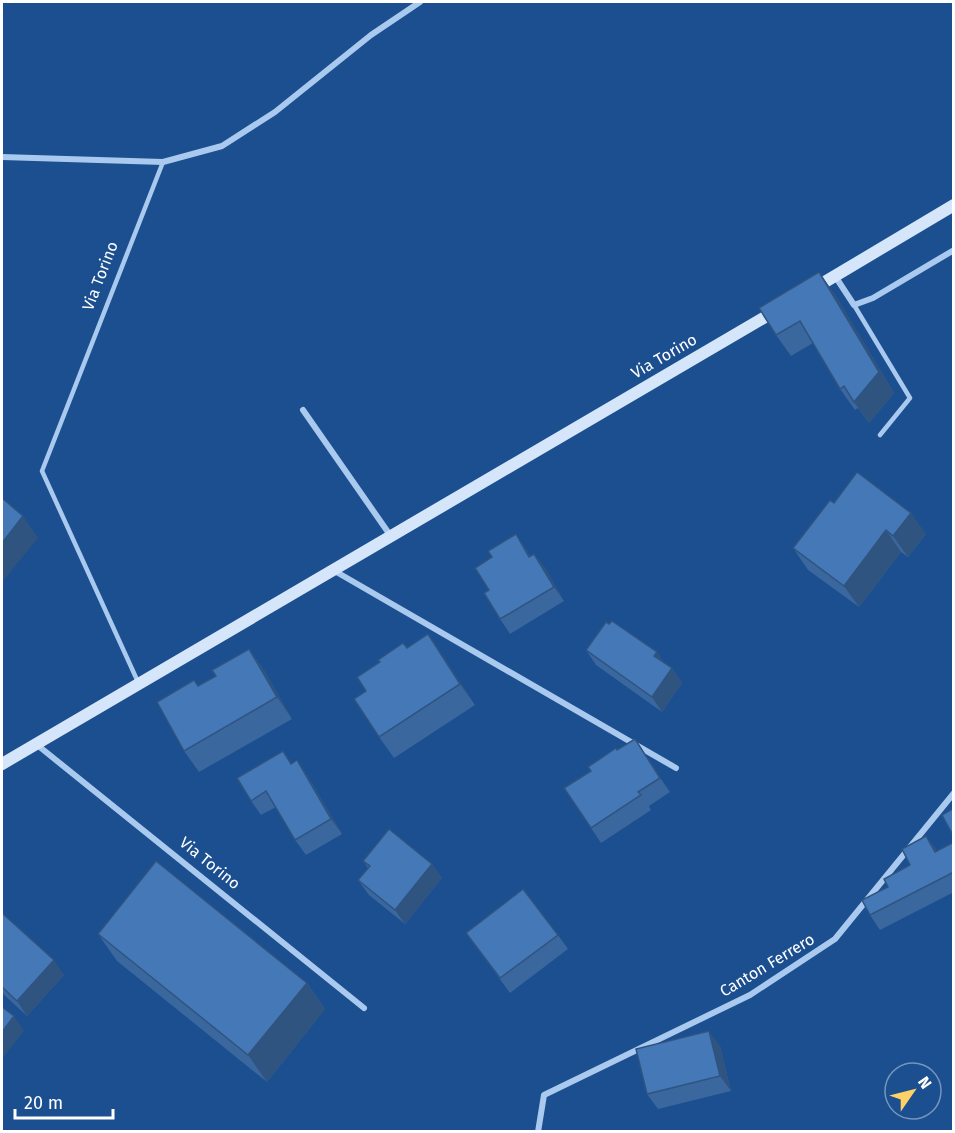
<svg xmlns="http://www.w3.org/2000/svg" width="955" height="1133" font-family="'Fira Sans',sans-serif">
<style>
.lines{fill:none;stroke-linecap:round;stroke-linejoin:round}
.lane{stroke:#a9c9ee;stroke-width:4.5}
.street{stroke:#a9c9ee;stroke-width:6}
.secondary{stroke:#d6e6fa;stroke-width:12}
.wall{fill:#3a679d}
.shaded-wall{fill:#305480}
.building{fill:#4478b7;stroke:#305480;stroke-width:1.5}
.labels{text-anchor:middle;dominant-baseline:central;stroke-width:5;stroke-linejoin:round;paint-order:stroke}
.street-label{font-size:16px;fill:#fff;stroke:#1b4f8f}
</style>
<rect width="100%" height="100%" fill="#1b4f8f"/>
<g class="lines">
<path class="lane" d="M854,305L910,398L880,435
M138,682L42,471L163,162"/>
<path class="street" d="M2,157L163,162L222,146L275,112L371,35L420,2
M835,276L854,305L873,298L954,250
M303,410L390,535
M333,570L676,768
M36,744L364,1008
M538,1132L544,1095L750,995L835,939L954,793"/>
<path class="secondary" d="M813,289L954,205
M2,764L777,310"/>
</g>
<path class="wall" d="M834,293L894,393L869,423L858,408L855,410L840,389L813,343L791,356L776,335Z
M834,503L926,534L908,557L901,552L859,607L808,570L793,548Z
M526,549L530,556L534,554L545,568L564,601L510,634L500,619L489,590Z
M609,624L657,652L664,663L672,668L682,683L662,712L596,665L586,650Z
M428,634L475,705L394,758L379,737L366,691L380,662L407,648Z
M249,649L264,670L292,719L199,772L184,751L194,680L199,686L216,676Z
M617,750L645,754L670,792L649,806L651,810L601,843L591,828Z
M297,760L307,775L342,834L306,855L295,840L276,807L261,815L251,801L292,764Z
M926,836L937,851L954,842V892L880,930L870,915L888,887L910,865Z
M363,861L432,864L442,878L405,924L369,895L358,880L368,868Z
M2,913L64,975L27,1016L2,993Z
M466,933L558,935L568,949L510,993Z
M98,934L307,983L325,1009L267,1082L117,961Z
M720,1046L731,1091L658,1109L647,1094Z"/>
<path class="shaded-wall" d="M819,272L834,293L894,393L869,423L854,402Z
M911,513L926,534L908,557L893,536Z
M23,516L38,538L2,582V543Z
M886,530L901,552L859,607L844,586Z
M516,534L526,549L539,572L529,557Z
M534,554L545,568L564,601L554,587Z
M428,634L443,656L475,705L460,684Z
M249,649L264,670L292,719L277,697Z
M657,652L667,667L654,656Z
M672,668L682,683L662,712L652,697Z
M635,739L645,754L670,792L660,778Z
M297,760L307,775L342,834L331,819Z
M926,836L937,851L935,852Z
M432,864L442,878L405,924L395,910Z
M54,960L64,975L27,1016L17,1001Z
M307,983L325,1009L267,1082L248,1055Z
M14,1016L24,1031L2,1059V1032Z
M709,1031L720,1046L731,1091L720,1076Z"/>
<path class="building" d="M819,272L879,372L854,402L844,386L840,389L800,321L776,335L759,308Z
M857,472L911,513L893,536L886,530L844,586L793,548L830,500L834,503Z
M2,498L23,516L2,543Z
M516,534L529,557L534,554L554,587L500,619L484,593L489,590L475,568L492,557L488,551Z
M612,621L657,652L654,656L672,668L652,697L586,650L606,622L609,624Z
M428,634L460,684L379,737L354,699L366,691L357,677L380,662L378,660L403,643L407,648Z
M249,649L277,697L184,751L157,702L194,680L198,686L216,676L212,670Z
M635,739L660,778L638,792L641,795L591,828L564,788L591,771L588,767L616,748L617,750Z
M283,751L291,764L297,760L331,819L295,840L266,791L251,801L237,778Z
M954,808V837L942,815Z
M389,829L432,864L395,910L358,880L370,866L363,861Z
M926,836L935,852L954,842V872L870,915L862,900L888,887L884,879L910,865L902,849Z
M156,861L307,983L248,1055L98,934Z
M523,889L558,935L500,978L466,933Z
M2,913L54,960L17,1001L2,987Z
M2,1007L14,1016L2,1032Z
M709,1031L720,1076L647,1094L636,1049Z"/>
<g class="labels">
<g class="street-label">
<text transform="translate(100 276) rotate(-69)">Via Torino</text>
<text transform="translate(664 356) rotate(-30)">Via Torino</text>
<text transform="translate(210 863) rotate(39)">Via Torino</text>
<text transform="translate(767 965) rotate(-31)">Canton Ferrero</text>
</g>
</g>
<rect width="955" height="1133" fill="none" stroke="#ffffff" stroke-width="6"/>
<g transform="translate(913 1091) rotate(55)"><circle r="28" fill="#1b4f8f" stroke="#7695bc" stroke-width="1.5"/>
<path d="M0-4.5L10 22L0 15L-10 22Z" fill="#ffd166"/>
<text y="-9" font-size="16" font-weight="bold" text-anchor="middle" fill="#ffffff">N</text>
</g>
<path d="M15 1109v9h98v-9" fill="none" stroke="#ffffff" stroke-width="3"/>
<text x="24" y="1109" font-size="18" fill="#ffffff" stroke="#1b4f8f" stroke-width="4.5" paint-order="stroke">20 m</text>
</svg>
